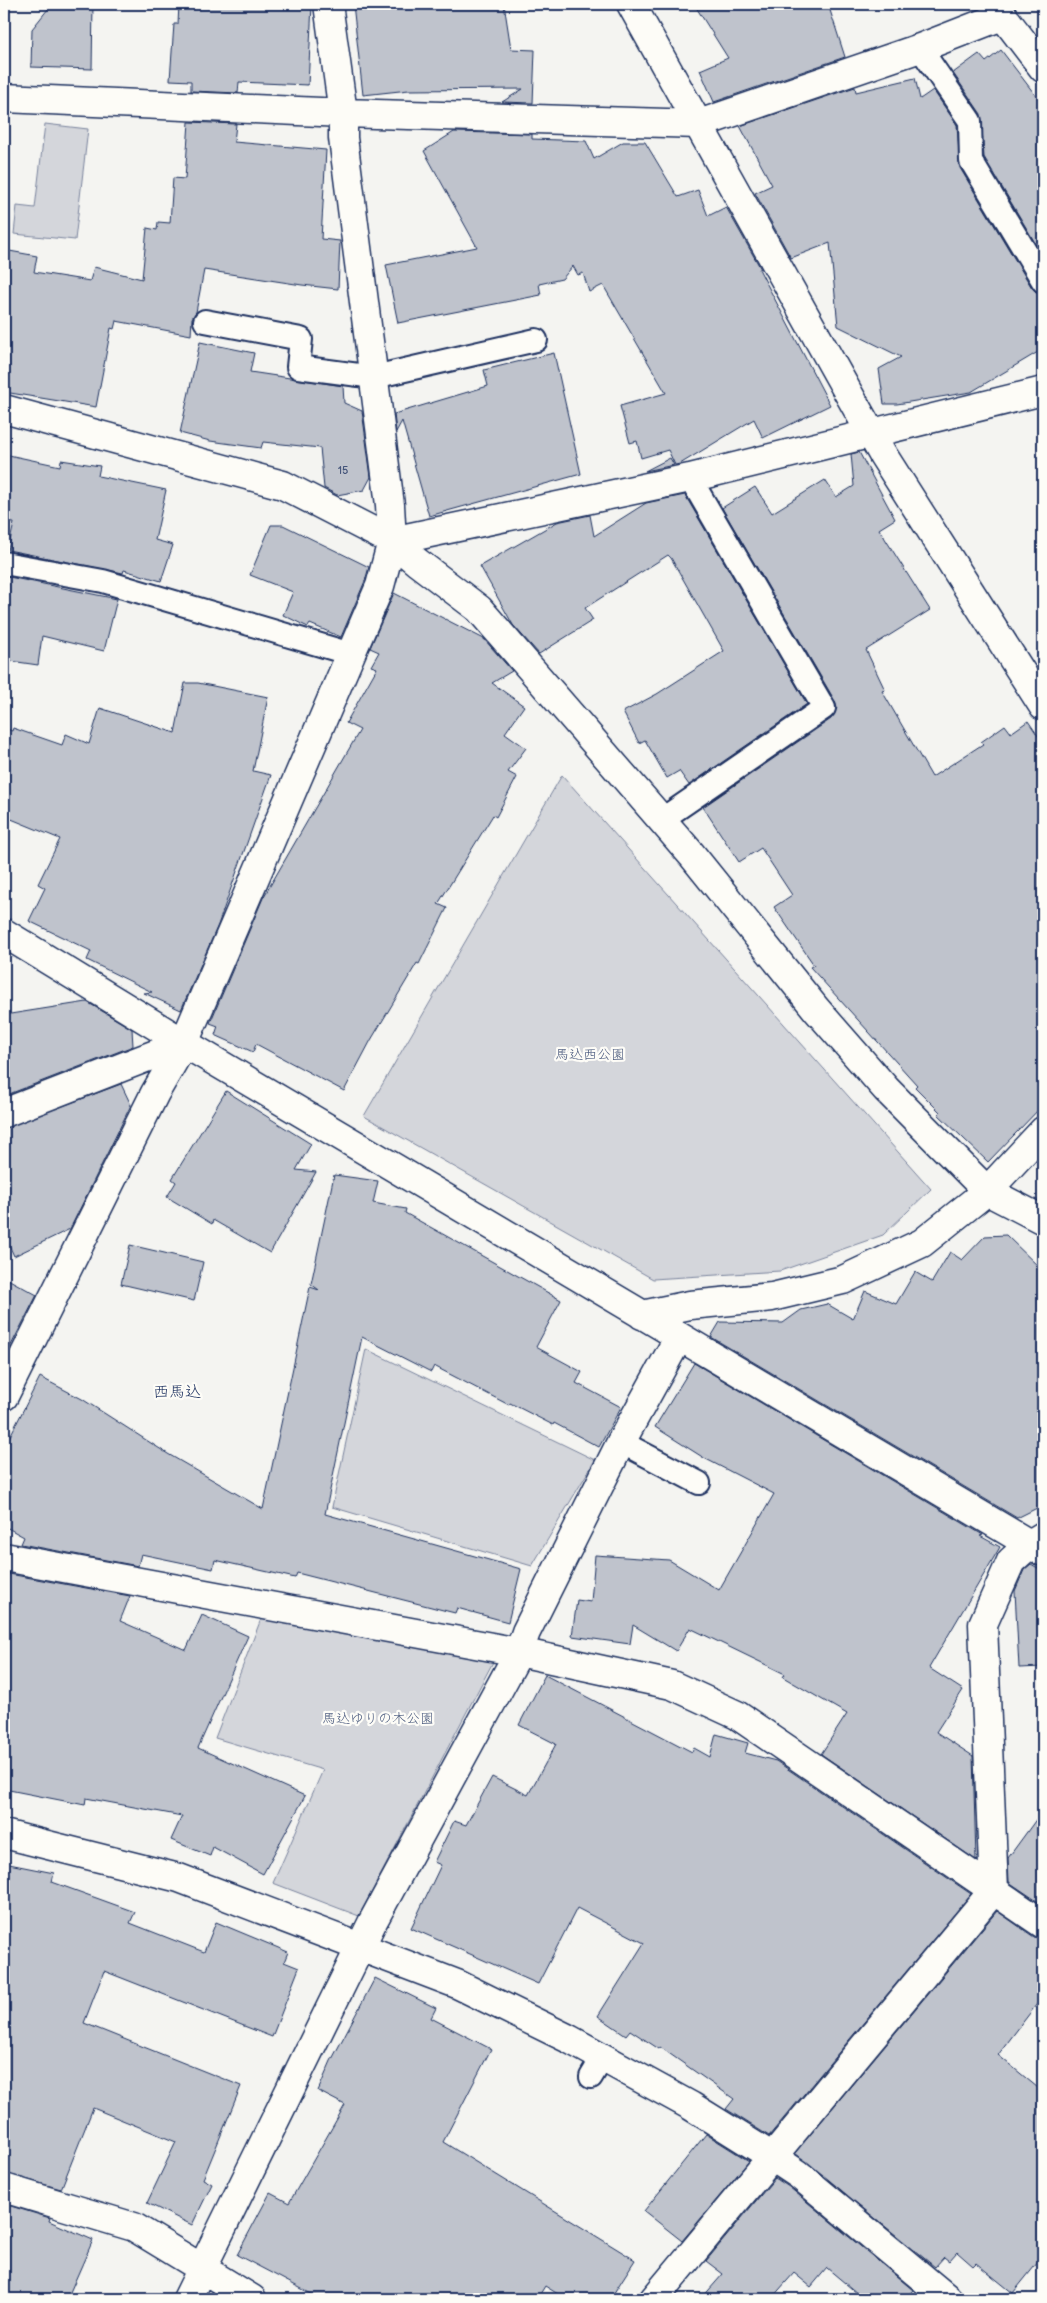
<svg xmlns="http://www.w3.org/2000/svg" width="1047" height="2303" font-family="'Balsamiq Sans','Klee One',sans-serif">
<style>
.green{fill:#d4d6db;stroke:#78829c}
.building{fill:#bfc3cc;stroke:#1b2f5e}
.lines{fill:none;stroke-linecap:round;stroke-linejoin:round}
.lane-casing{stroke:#1b2f5e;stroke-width:26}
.street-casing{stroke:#1b2f5e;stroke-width:31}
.secondary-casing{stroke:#1b2f5e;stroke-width:31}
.lane{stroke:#fdfcf7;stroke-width:22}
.street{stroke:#fdfcf7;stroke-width:28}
.secondary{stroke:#fdfcf7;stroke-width:28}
.labels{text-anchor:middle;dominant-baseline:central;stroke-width:4.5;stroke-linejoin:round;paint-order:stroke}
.number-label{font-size:11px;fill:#44547a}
.park-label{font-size:14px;fill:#49597d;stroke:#fdfcf7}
.quarter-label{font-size:16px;fill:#1b2f5e;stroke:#fdfcf7}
</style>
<rect width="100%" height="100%" fill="#f4f4f1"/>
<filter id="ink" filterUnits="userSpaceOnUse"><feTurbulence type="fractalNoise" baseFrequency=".02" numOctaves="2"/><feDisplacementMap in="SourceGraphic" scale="10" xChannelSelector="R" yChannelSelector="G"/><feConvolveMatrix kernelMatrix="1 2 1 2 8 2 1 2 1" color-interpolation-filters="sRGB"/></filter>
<g filter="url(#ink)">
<path class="green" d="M45,124L88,129L75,240L14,234L17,206L35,208Z
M562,775L931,1189L883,1235L780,1271L653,1279L364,1116Z
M366,1349L595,1460L532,1566L332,1507Z
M261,1619L493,1662L359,1916L273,1883L323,1770L215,1738Z"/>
<path class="building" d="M52,4H93L92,69L31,67L32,29Z
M179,4H312L308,85L239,82L238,93L191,91V81L170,80L174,24H178Z
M353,4H504L511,49L535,50L533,103L502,102L523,89L409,90L363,95Z
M694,4H828L845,57L714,102L700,70L728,58Z
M1001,50L1043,105V256L984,157L981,114L953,73L979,54L986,62Z
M915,78L920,99L933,90L957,125L960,168L1032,288L1036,292L1043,294V349L971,392L897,404H884L879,369L901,357L838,326L830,243L791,258L755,193L772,185L740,126L855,87L856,92Z
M189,122L236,124L234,142L326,150L321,239L340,241L338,289L302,285L204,270L196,312L192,318L191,335L116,321L114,329L111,328L96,407L4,392V250L37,256L34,272L90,281L94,267L142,279L147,228L157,230L158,222L170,223L173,178L185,179Z
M454,132L532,134V139L586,141L594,159L623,142H645L678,197L698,190L708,216L726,207L761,269H759L830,405L763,438L754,419L680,464L675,465L668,450L641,458L637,441L630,443L620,406L666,393L603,285L589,292L583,273L578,275L573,266L562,279L539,284L541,295L398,323L386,265L477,247L424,151Z
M200,342L254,353L250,372L343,386L344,403L362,411L371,477L364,490L337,495L324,488L320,448L263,442L261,448L210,441L180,433Z
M554,353L581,474L429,516L402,421L396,432L394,414L488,386L484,370Z
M859,452L895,519L879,529L930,610L866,650L885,690L882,691L932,777L983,744L981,742L1005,725L1011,733L1028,721L1043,743V1105L988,1162L938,1114L940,1112L915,1087L917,1085L810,967L814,965L774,907L792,895L761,848L739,862L703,807L831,719L837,708L835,701L722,508L755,487L772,513L825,480L836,497L854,486L851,454Z
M4,454L60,466L61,460L100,466L98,476L166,490L155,540L173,545L161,581L124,570L123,573L8,550L14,523L4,522Z
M670,458L674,465L645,471Z
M685,495L807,704L689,785L679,771L667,778L645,740L639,743L623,712L657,694L724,651L671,558L668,555L585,608L593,620L539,654L513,625L480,566L557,522L590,515L594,536L646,503Z
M271,525H283L369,567L365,581L341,637L310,624L308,627L283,615L293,592L250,575Z
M4,576L117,599L104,651L42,636L38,665L4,660Z
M394,593L484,639L512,671L492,683L524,706L505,733L526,748L508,772L517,777L496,817L493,815L438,904L447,908L419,964L417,963L371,1040L344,1091L256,1044L253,1052L215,1035L218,1026L210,1023L263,898L360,730L346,723L377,668L371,666L379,652L370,648Z
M185,683H198L268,697L253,771L271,775L218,925L181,1010L144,993L152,992L87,960L91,951L29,921L45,888L38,884L60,839L4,816V728L12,731L13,728L62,745L66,734L89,744L100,708L175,733Z
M87,1002L132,1029L133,1046L4,1096V1015Z
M121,1084L131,1105L70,1229L14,1256L4,1234V1128Z
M226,1091L311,1144L296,1170L316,1172L270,1253L213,1220L212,1224L167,1197L176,1182L172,1179Z
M334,1175L378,1181L373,1203L406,1209L405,1213L561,1300L536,1347L582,1372L576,1383L621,1407L599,1447L554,1423L553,1425L510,1403L509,1405L434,1366L431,1372L362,1337L325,1514L521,1569L508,1622L457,1608L455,1613L297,1573L295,1578L215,1560L213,1569L141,1554L138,1566L21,1544L24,1537L4,1526V1448L40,1377L82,1399L168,1454L263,1509L310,1287L319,1290L311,1284Z
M1006,1235L1043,1271V1505L1017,1518L711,1337L720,1322L783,1323L801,1310L827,1304L853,1319L865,1291L896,1304L915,1272L932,1282L950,1252L962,1260L985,1236Z
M130,1245L203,1262L194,1301L121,1284Z
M4,1277L37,1295L4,1359Z
M694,1363L983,1535L980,1536L1000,1547L929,1668L963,1690L936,1732L973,1756L976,1860L821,1754L847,1714L783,1677L785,1674L690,1628L676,1651L633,1625L630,1644L572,1636L577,1600L591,1602L595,1555L669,1560L719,1590L774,1494L704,1458L655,1427Z
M1031,1564L1043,1571V1667L1019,1668L1015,1591L1024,1570Z
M9,1574L130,1596L120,1621L186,1650L202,1615L248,1636L198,1748L305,1796L263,1874L213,1847L210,1856L171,1840L182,1816L86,1798L85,1805L4,1789V1587Z
M545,1675L692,1752L694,1748L710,1757L716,1734L748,1743L745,1753L776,1761L971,1894L769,2136L726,2109L734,2099L660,2047L659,2049L630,2030L626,2035L598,2016L644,1943L577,1908L538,1984L411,1928L441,1865L434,1862L454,1821L466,1825L492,1777L528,1795L556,1744L519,1725Z
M1043,1810V1905L1009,1882L1008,1858Z
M4,1863L54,1873L52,1882L135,1912L130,1923L204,1952L216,1922L288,1952L284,1962L299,1968L272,2037L104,1971L84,2023L241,2086L203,2179L212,2184L192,2225L147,2203L176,2142L93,2108L61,2189L4,2173Z
M997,1911L1034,1937L1043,1939V1996L998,2055L1043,2092V2256L1013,2293L976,2263L973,2266L957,2252L949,2261L944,2257L935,2267L795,2153Z
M375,1978L436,2008L431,2018L491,2049L443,2142L635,2260L610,2299H566L545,2286L537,2299H321L237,2255L270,2193L289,2203L345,2105L318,2091L331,2061Z
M706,2134L749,2161L682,2241L644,2211Z
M775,2178L789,2187L913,2290L905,2299H864L827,2268L811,2287L794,2273L771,2299H701L723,2274L706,2261Z
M4,2204L50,2218L49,2221L93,2240L67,2299H4Z"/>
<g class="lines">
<g class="lane-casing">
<path id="lane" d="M920,48L970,121L971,161L1043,281
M205,321L301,339L298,367L374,377L536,340
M4,563L103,581L351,654
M661,820L824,708L690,478
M621,1442L699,1483
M591,2077L603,2057"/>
</g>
<g class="street-casing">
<path id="street" d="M631,4L883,455L1043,706
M4,98L343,113L699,124L920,48L1002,16
M4,409L283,485L392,541L417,562L479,609L692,855L816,1009L886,1089L987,1191L1043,1220
M392,541L690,478L1043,391
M4,933L184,1043L1043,1552
M4,1113L184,1043
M642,1315L690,1305L772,1297L843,1280L922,1243L987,1191L1043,1131
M4,1396L155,1093L184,1043L380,586L392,541L390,505L343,138V113L328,4
M4,1557L519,1652L672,1685L737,1715L1043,1924
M4,1834L179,1878L457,1984L569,2039L691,2106L771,2156L798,2174L948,2299
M4,2188L134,2227L252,2299
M187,2299L372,1923L519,1652L526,1632L621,1442L679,1337
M654,2299L994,1890L983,1624L1011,1561L1030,1544L1043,1536"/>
</g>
<g class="secondary-casing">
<path id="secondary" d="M994,4L1043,68"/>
</g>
<use href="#lane" class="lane"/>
<use href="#street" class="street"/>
<use href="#secondary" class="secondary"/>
</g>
</g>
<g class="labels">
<g class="number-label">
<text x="343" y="470">15</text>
</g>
<g class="park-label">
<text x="590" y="1054">馬込西公園</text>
<text x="378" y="1718">馬込ゆりの木公園</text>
</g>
<g class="quarter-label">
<text x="177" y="1392">西馬込</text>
</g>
</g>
<rect width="1047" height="2303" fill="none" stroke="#fdfcf7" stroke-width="20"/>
<rect x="10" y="10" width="1027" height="2283" fill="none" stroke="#1b2f5e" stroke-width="2" filter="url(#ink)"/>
</svg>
